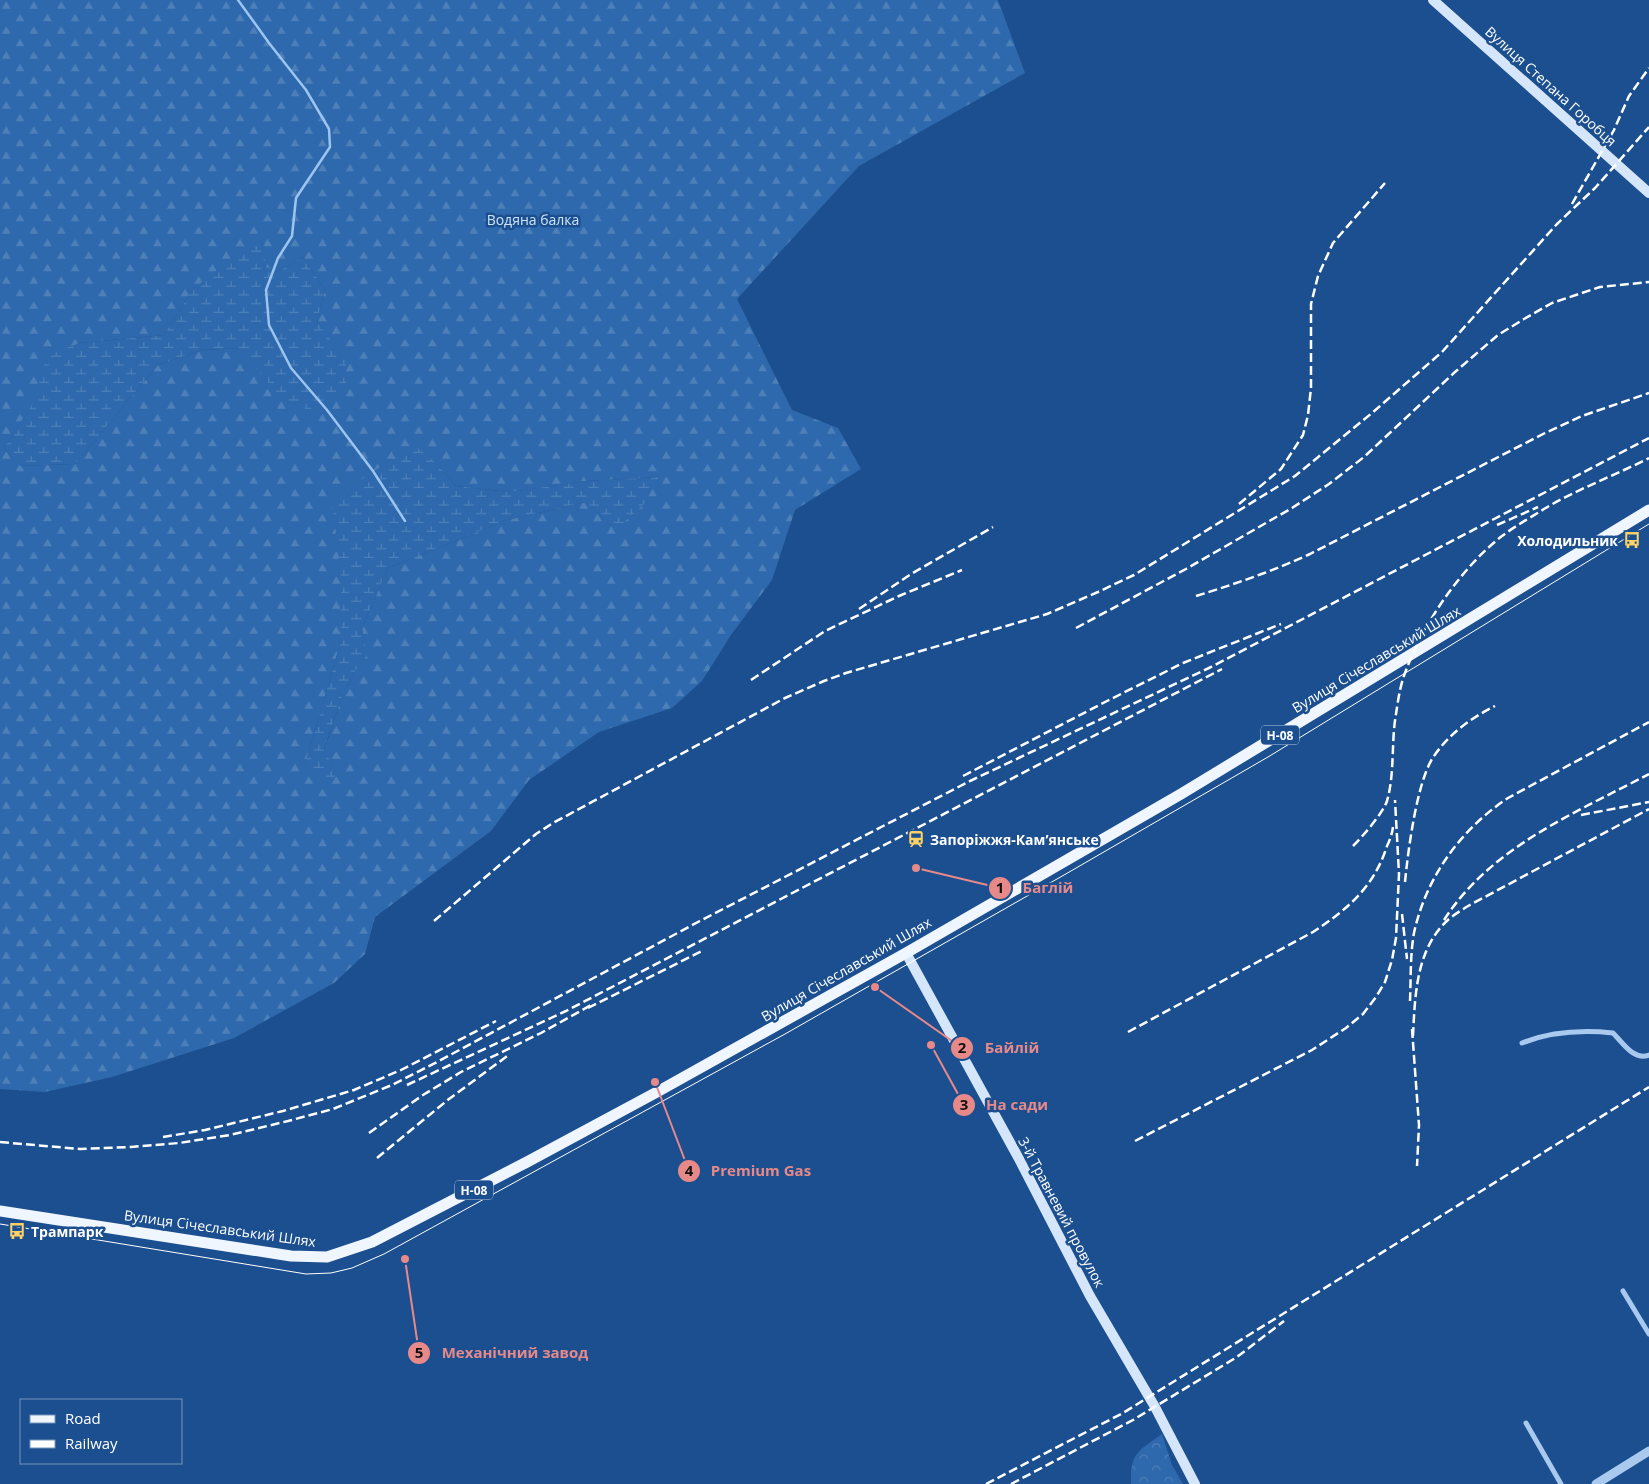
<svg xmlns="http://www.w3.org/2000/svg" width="1649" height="1484" font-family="'Open Sans',sans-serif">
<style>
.forest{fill:url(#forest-firs);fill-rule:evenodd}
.wetland{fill:url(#wetland-marsh)}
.park{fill:url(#park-crowns)}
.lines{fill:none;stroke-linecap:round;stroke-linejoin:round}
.stream{stroke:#9cc4f0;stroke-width:2.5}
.minor{stroke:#a9c9ee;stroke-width:5}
.tertiary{stroke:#a9c9ee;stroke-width:9}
.secondary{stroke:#d6e6fa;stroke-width:10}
.primary{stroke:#f0f6ff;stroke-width:11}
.tram{stroke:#fff;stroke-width:1}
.rail{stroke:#fff;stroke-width:2.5;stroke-dasharray:9 4;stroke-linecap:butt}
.labels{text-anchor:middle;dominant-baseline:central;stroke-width:5;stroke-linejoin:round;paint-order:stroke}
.shield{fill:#1b4f8f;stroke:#bbcadd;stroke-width:1}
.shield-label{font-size:12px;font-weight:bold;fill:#fff}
.street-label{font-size:14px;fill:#fff;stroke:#1b4f8f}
.park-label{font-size:14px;fill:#cfe3fa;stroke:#1b4f8f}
.poi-label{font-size:14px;font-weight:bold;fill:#fff;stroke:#1b4f8f;text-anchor:start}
.leader{fill:none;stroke:#e88989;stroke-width:2}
.callout-dot{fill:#e88989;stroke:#1b4f8f;stroke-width:2}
.mark-label{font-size:15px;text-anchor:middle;font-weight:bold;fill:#111}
.callout-label{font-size:15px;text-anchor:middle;font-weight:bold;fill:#e88989;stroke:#1b4f8f;stroke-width:5;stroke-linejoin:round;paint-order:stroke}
</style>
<defs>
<pattern id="forest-firs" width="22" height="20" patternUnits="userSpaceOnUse" patternTransform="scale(1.25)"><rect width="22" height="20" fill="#2e69ad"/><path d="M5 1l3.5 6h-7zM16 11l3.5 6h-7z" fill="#4d80b9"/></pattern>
<pattern id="wetland-marsh" width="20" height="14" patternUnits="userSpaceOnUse" patternTransform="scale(1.25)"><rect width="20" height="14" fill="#2e69ad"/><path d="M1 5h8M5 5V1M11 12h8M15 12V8" fill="none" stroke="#4d80b9"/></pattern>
<pattern id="park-crowns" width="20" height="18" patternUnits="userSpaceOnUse" patternTransform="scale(1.25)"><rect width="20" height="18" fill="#2e69ad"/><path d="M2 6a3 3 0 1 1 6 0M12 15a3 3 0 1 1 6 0" fill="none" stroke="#4d80b9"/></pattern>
</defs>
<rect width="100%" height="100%" fill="#1b4f8f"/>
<path class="forest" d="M0,0H998L1025,73L859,166L737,299L792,410L838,428L861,469L795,510L772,580L731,635L702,681L672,708L599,732L529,780L491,831L375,917L365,954L334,983L234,1038L112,1077L45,1092L0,1089ZM262,242L265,267L277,272L303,257L325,290L317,321L346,362L239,348L202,350L158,365L75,464L18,466L4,448L32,405L79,343L164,335L193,289ZM439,466L456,486L511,492L585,481L659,477L604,518L586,502L507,520L388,568L362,628L366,655L353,674L342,696L324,751L332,763L305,765L341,641V577Z"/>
<path class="wetland" d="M255,240L262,242L266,267L277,272L303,257L325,290L317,321L346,361V389L317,410L288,406L239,348L202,350L158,365L75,464L18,466L4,448L32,405L47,356L79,343L164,335L193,289Z
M418,448L439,466L456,486L511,492L585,481L659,477L644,504L619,527L604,518L586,502L507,520L388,568L362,628L367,655L353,674L342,696L324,750L332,763L336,774L333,781L326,784L310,775L305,765L341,641V577L332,502L373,471Z"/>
<path class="park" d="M1162,1434L1172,1465L1183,1484H1131C1130,1453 1138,1451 1162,1434Z"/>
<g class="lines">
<path class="stream" d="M238,0L269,43L306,90L329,129L330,147L296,198L292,236L278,258L266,290L269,325L291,368L327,410L373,471L405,521"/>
<path class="minor" d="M1522,1043C1550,1032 1584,1030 1613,1033C1623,1043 1634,1061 1649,1055
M1623,1291L1649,1334
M1526,1423L1561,1484"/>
<path class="tertiary" d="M1596,1484L1649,1451"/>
<path class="secondary" d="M1433,0L1649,193
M906,953L1018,1157L1090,1296L1155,1407L1195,1484"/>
<path class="primary" d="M0,1211L291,1256L327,1257L372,1242L527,1162L657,1092L906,953L1181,794L1649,510"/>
<path class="tram" d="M0,1224L306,1274L331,1273L352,1268L384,1254L785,1034L1064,875L1268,757L1649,524"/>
<path class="rail" d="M1572,204L1614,130L1629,96L1649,68
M1239,504L1281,469L1303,435L1308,415L1311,388V304L1318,276L1333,243L1385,183
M1497,525L1538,507
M1196,596C1235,584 1273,571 1310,554L1545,433L1582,416L1649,393
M859,609L911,574L993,527
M1076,628L1186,569L1292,508L1329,484L1364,457L1455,372L1498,335L1524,319L1552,303L1600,287L1649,282
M751,680L825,631L899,596L962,570
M963,776L1107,701L1183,663L1281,624
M1581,815L1649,802
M1353,846C1363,836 1383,813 1387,801C1395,773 1391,742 1396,714C1398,701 1400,686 1405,673C1423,624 1460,569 1502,536C1515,526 1530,518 1544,509C1577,489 1614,476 1649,458
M1405,882C1408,851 1417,780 1434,756C1449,734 1471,718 1495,706
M1402,914L1407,959
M1444,920C1491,847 1575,813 1649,774
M434,921L536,834L553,823L785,698L824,681L846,673L1047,614L1098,592L1134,575L1295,476L1372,413L1442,352L1557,224L1595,188L1649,127
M1410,1001C1411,979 1410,955 1414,933C1426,877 1461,829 1508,798L1649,722
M588,1008L704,950
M1412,1029L1419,1125L1417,1166
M1128,1032L1313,932C1348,909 1374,887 1387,846C1390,840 1392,834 1393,827
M1413,1036C1415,995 1416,948 1449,919C1455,914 1462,910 1468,906L1649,809
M407,1085L566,1011L1222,669
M369,1133L423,1095L461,1072L541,1033L593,1004
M163,1137L205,1130L283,1111L354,1090L401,1070L496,1021
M1135,1141L1312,1050L1346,1028L1363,1014L1376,997L1385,982L1392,960L1396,938L1399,874L1395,800
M0,1142L80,1149L131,1147L179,1143L230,1135L288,1121L333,1109L392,1085L437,1062L698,922L970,781L1211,667L1649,438
M377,1158L449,1099L510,1054
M986,1484L1123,1413L1649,1087
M1011,1484L1133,1420L1237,1357L1284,1321"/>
</g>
<defs>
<g id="bus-bare" transform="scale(1.35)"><path d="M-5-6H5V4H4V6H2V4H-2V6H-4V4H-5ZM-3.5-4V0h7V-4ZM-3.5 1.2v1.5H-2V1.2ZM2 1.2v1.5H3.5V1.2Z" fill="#ffd166" stroke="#1b4f8f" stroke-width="2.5" paint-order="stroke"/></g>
<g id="station-bare" transform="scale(1.35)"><path d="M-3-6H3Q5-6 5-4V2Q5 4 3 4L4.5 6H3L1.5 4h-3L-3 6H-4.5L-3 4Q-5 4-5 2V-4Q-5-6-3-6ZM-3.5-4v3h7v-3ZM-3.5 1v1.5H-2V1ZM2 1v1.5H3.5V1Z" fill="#ffd166" stroke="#1b4f8f" stroke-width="2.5" paint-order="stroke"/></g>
</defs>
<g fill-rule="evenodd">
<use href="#bus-bare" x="1632" y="540"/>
<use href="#station-bare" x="916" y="839"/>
<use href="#bus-bare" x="17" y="1231"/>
</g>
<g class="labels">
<g class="shield">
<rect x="1261" y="725.5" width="38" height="19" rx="4"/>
<rect x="455" y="1180.5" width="38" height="19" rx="4"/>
</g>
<g class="shield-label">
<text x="1280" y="735">Н-08</text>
<text x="474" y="1190">Н-08</text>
</g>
<g class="street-label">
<text transform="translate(1551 86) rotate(42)">Вулиця Степана Горобця</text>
<text transform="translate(1376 659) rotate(-31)">Вулиця Січеславський Шлях</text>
<text transform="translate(846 969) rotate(-30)">Вулиця Січеславський Шлях</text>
<text transform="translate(1062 1212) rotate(62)">3-й Травневий провулок</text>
<text transform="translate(220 1228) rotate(8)">Вулиця Січеславський Шлях</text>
</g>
<g class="park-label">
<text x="533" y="219">Водяна балка</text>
</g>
<g class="poi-label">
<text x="1618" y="540" text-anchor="end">Холодильник</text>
<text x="930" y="839">Запоріжжя-Кам’янське</text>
<text x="31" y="1231">Трампарк</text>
</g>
</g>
<path class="leader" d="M916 868L1000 888M875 987L962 1048M931 1045L964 1105M655 1082L689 1171M405 1259L419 1353"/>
<g class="callout-dot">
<circle cx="916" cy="868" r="5"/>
<circle cx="875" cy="987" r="5"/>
<circle cx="931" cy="1045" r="5"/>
<circle cx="655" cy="1082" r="5"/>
<circle cx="405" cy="1259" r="5"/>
<circle cx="1000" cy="888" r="12"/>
<circle cx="962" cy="1048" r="12"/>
<circle cx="964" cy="1105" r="12"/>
<circle cx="689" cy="1171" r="12"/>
<circle cx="419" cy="1353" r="12"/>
</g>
<g class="mark-label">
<text x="1000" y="893">1</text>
<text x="962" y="1053">2</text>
<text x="964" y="1110">3</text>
<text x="689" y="1176">4</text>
<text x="419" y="1358">5</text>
</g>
<g class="callout-label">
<text x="1048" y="893">Баглій</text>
<text x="1012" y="1053">Байлій</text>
<text x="1017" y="1110">На сади</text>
<text x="761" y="1176">Premium Gas</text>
<text x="515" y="1358">Механічний завод</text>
</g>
<rect x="20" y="1399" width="162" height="65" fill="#1b4f8f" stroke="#7695bc"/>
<rect x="30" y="1415" width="25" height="8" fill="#f0f6ff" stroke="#7695bc"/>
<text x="65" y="1424" font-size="15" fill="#ffffff">Road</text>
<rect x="30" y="1440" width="25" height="8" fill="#ffffff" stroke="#7695bc"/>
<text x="65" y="1449" font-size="15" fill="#ffffff">Railway</text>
</svg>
